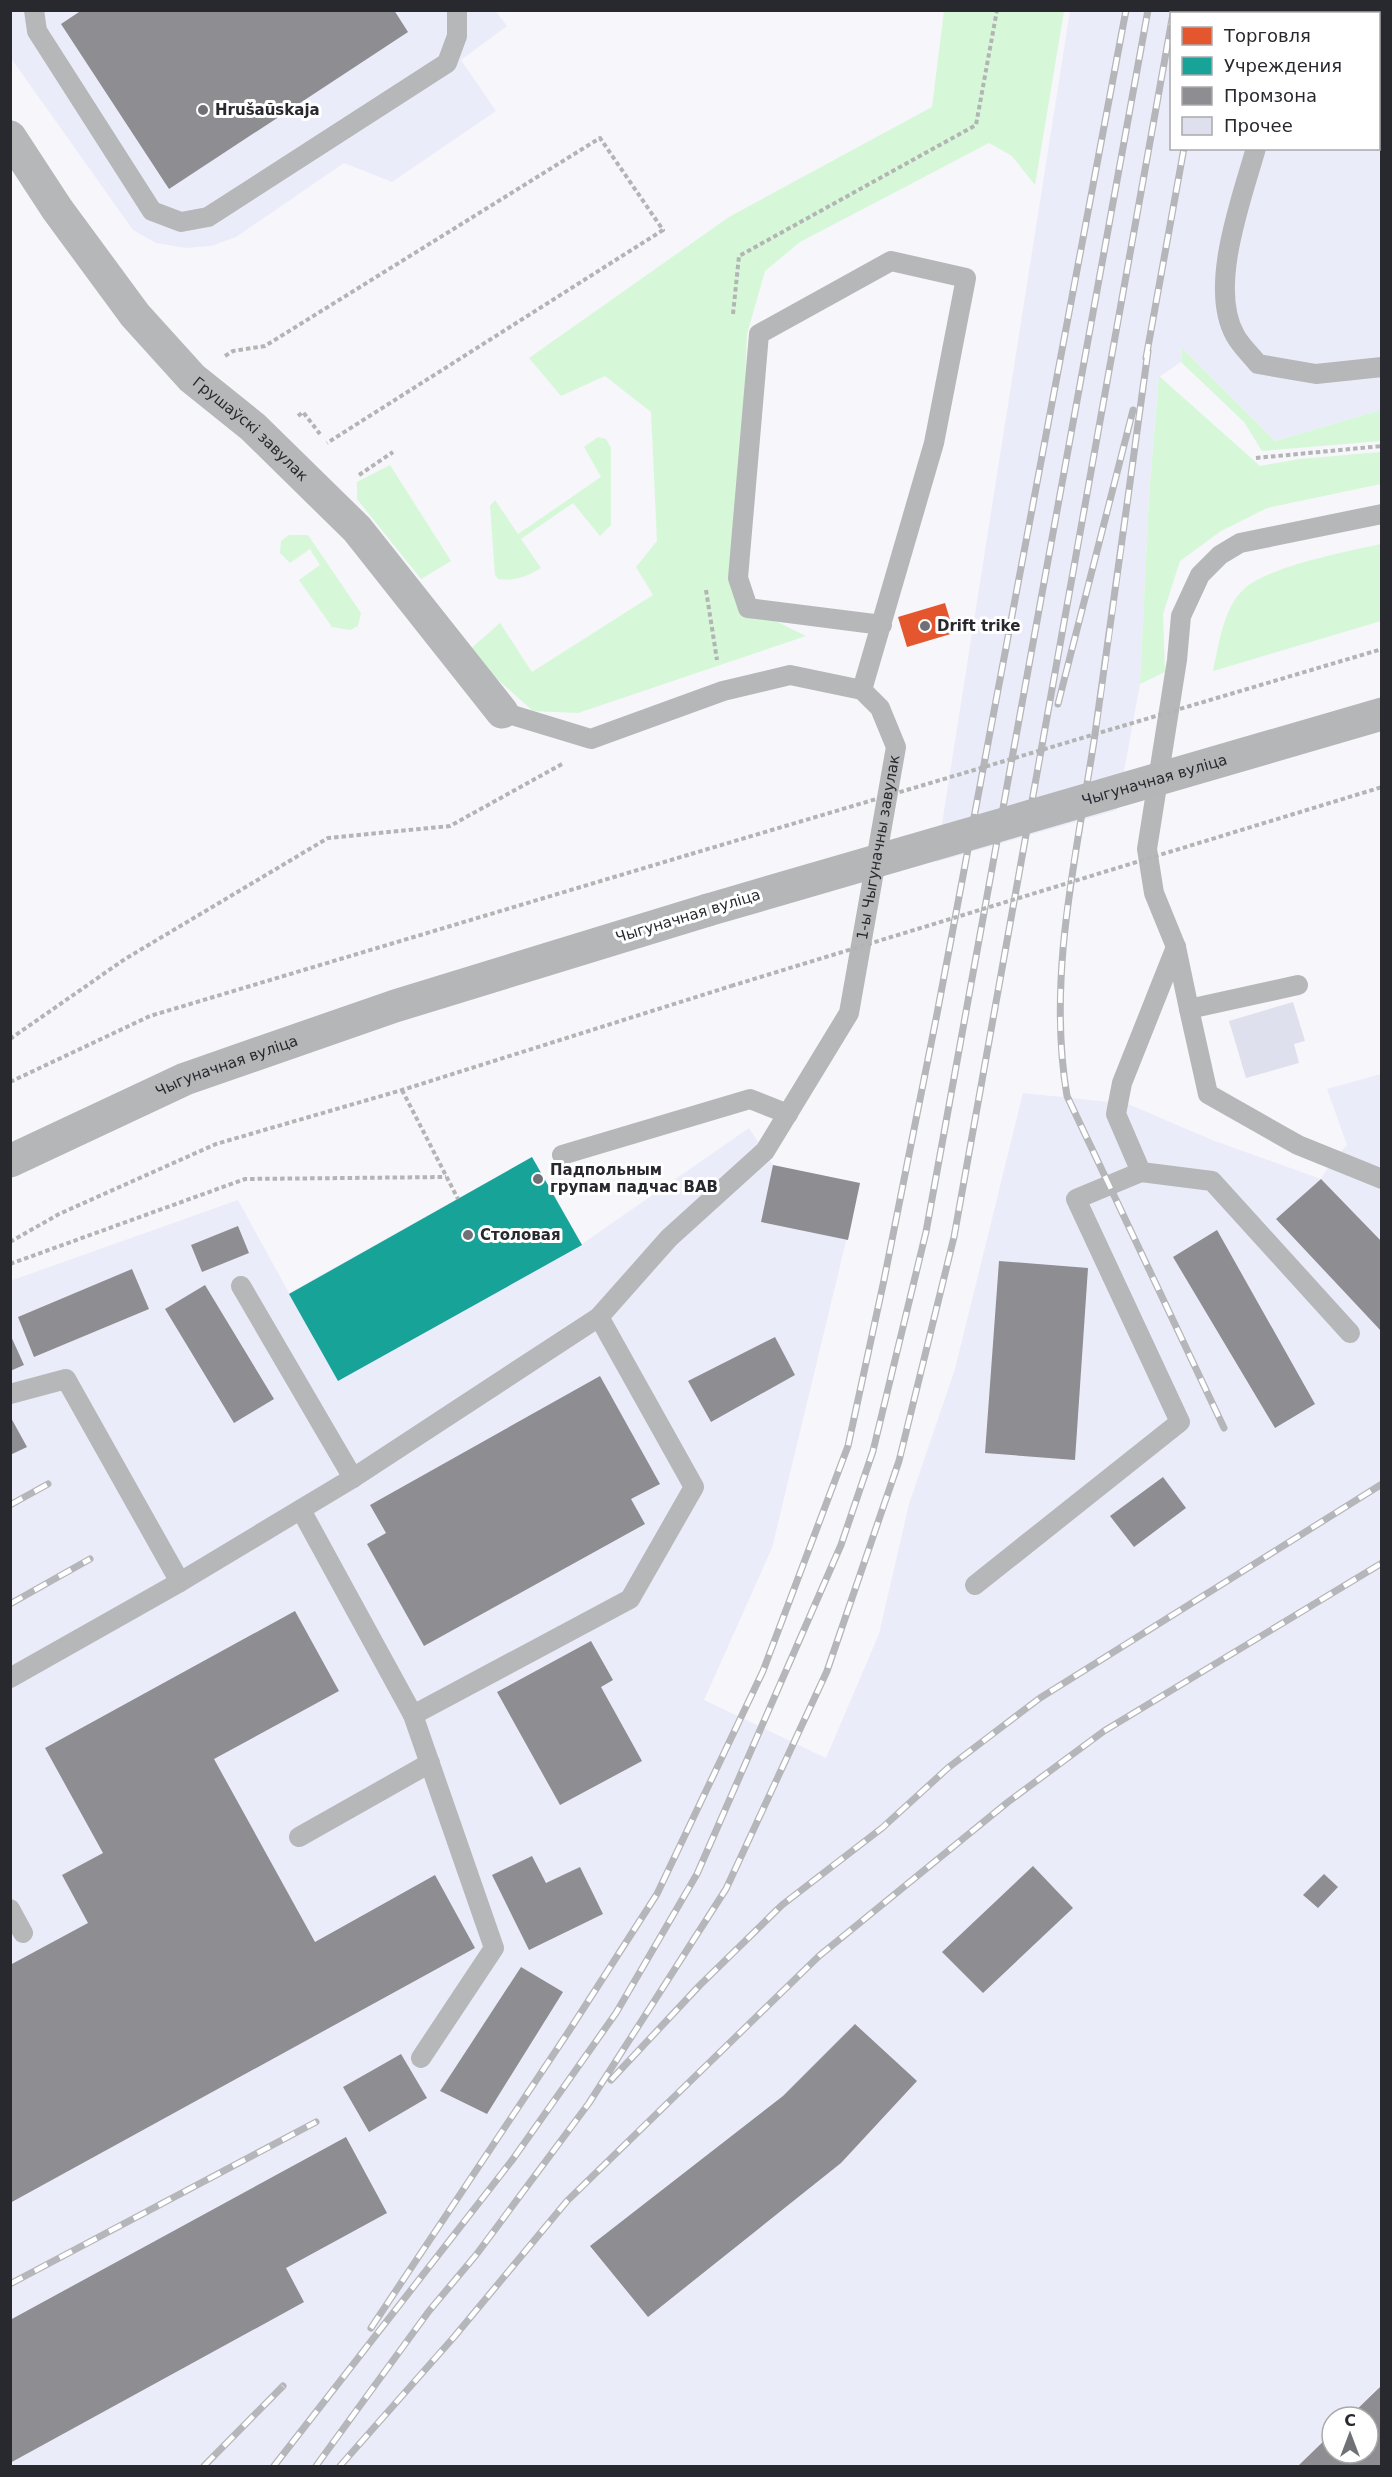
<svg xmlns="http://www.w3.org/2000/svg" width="1392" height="2477" font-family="'DejaVu Sans',sans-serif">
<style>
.built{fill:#ebecf9;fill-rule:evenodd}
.green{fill:#d6f8d8}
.shops{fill:#e4572e}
.public{fill:#17a398}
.industry{fill:#8d8d92}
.building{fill:#dfe0ed}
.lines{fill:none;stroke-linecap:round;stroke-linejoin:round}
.path{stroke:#b3b5b5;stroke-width:4;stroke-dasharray:4.5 3;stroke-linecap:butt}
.service{stroke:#b6b7b8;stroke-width:20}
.minor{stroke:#b6b7b8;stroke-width:33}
.secondary{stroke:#b5b6b8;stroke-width:33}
.rail-casing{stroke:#b5b6b9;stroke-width:7}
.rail{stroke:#fff;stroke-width:4.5;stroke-dasharray:14;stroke-linecap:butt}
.path-bridge{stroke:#b3b5b5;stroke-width:4;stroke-dasharray:4.5 3;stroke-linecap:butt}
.secondary-bridge{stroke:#b5b6b8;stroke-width:33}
.poi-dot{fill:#707176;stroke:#fff;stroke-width:2}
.labels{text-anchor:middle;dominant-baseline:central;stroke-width:6;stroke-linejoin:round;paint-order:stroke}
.poi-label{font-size:15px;font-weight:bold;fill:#28292f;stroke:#fff;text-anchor:start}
.street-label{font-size:15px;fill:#28292f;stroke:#fff}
</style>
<rect width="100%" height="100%" fill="#f6f6fb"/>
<path class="built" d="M495,10L507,26L461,60L496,111L392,182L344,163L236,237L211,246L186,248L156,243L133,230L13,61L10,55V11Z
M1070,11H1381V410L1275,441L1182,348L1181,362L1159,377L1149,496L1140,684L1117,810L936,862ZM1172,14H1378V148H1172Z
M1381,1074V2385L1349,2417H1332V2433L1298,2466H11L10,1281L238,1200L289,1293L532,1157L582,1244L749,1128L773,1165L860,1183L772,1548L704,1700L826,1758L879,1634L909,1504L955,1369L1023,1093L1128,1104L1212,1140L1321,1179L1333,1160L1347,1145L1327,1089Z"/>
<path class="green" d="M944,11H1064L1035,185L1012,156L989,143L800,242L765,271L747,334L737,576L759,613L806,636L578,713L533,711L467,652L500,623L532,672L653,595L636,567L657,541L651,412L605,376L561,396L529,358L729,217L932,107Z
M1182,348L1275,441L1381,410V441L1262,451L1244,422L1181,362Z
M1159,376L1260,466L1299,459L1381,452V484L1267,508L1221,531L1180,561L1163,614L1165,672L1140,684L1149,496Z
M598,437L606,439L611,448V525L600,536L573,503L521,539L541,568C526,577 516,581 498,579L495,575L490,506L495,500L518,534L601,477L584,447Z
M390,465L451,561L421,579L357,499V482Z
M289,535H308L361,613L358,626L350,630L332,627L299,580L320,565L310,549L290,563L280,553L281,541Z
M1381,544V621L1213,671C1219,645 1223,609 1243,590C1265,567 1349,551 1381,544Z"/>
<path class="shops" d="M945,603L954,633L907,647L898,617Z"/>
<path class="public" d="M532,1157L582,1245L338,1381L289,1294Z"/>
<path class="industry" d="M82,10H394L408,32L169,189L61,24Z
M773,1165L860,1183L848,1240L761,1222Z
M1321,1179L1382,1242V1332L1276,1219Z
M238,1226L249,1253L202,1272L191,1245Z
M1217,1230L1315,1404L1275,1428L1173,1257Z
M999,1261L1088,1268L1075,1460L985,1453Z
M132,1269L149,1309L34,1357L18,1317Z
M205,1285L274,1399L234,1423L165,1309Z
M10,1334L24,1365L10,1371Z
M775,1337L795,1375L711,1422L688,1381Z
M600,1376L660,1484L631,1499L645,1524L424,1646L367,1544L386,1533L370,1505Z
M10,1416L27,1447L10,1455Z
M1163,1477L1186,1508L1134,1547L1110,1516Z
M295,1611L339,1691L214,1759L315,1942L435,1875L475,1948L10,2203V1965L88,1923L62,1875L103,1853L45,1748Z
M591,1641L613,1680L601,1687L642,1761L560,1805L497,1692Z
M532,1856L546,1883L580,1867L603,1914L529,1950L492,1875Z
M1033,1866L1073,1908L983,1993L942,1952Z
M1324,1874L1338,1887L1318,1908L1303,1895Z
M521,1967L563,1992L487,2114L440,2091Z
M855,2024L917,2081L841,2163L648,2317L590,2246L783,2096Z
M401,2054L427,2098L369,2132L343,2087Z
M346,2137L387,2213L286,2268L304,2302L10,2463V2320Z
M1382,2385V2466H1298L1332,2433V2453H1368V2417H1349Z"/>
<path class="building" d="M1293,1002L1305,1041L1294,1044L1299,1063L1246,1078L1229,1021Z"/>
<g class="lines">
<path class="path" d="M733,314L739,256L976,125L997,10
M225,356L233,351L265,346L600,138L663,230L327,443
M298,416L303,412L320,434
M1256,458L1382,446
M359,475L393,452
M706,590L717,660
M10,1039L125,959L328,838L450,826L562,764
M10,1082L150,1016L691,854
M402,1090L458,1199
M10,1242L59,1214L216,1144L402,1090L731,986
M10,1264L245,1179L446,1177"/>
<g class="service">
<path d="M34,10L37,31L152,211L181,222L208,217L447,63L457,36V10"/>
<path d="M1293,14V10"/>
<path d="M1256,148C1242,198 1208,287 1235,335C1240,345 1251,355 1258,364L1316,374L1382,367"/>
<path d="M862,690L934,443L966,278L891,261L759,334L738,578L748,608L882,625"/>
<path d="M1176,947L1122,1083L1116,1114L1141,1172L1212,1181L1350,1333"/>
<path d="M1298,985L1189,1009L1176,947L1154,893L1147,849L1177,660L1181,616L1200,575L1220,555L1240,543L1382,514"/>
<path d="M1189,1009L1208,1094L1298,1145L1382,1179"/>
<path d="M562,1155L750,1099L788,1114"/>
<path d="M241,1286L353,1478"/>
<path d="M10,1394L66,1379L180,1582"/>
<path d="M301,1510L413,1715L630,1599L694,1487L599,1317"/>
<path d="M975,1585L1180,1422L1076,1199L1141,1172"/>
<path id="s1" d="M10,1678L180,1582L353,1478L599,1317L669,1238L765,1151L849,1013L896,747L880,708L862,690L790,675L723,691L591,739L502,712"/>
<path d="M413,1715L494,1948L421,2058"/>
<path d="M299,1837L430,1763"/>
<path d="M10,1909L23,1933"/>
</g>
<path class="minor" id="s2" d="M10,137L57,209L135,315L192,378L253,427L357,529L502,712"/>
<path class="secondary" id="s3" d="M10,1161L185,1079L395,1006L708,910"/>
<g class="rail-casing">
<path id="rail" d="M1221,14L1222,10
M1148,351C1130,481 1113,611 1094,741C1076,857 1047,978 1067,1096L1224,1428
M1146,358L1184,148
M1058,704L1133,410
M10,1505L48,1484
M10,1604L90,1559
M611,2080L700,1985L782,1905L882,1828L949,1767L1040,1698L1382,1484
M10,2284L316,2122
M371,2328L569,2031L657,1894L763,1671L848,1446L884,1280L937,1014L1126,10
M204,2466L283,2386
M274,2466L513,2159L616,2013L697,1874L841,1545L873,1451L926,1232L1148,10
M316,2466L429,2311L476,2255L589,2103L726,1889L827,1671L899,1461L954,1237L1172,19
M340,2466L454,2337L567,2201L819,1956L1008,1802L1104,1731L1382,1563"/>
</g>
<use href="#rail" class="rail"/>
<path class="path-bridge" d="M691,854L1382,649
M731,986L1382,787"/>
<path class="secondary-bridge" id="s4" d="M708,910L1382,714"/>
</g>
<g class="poi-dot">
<circle cx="203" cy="110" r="6"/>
<circle cx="925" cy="626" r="6"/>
<circle cx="538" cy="1179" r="6"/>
<circle cx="468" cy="1235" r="6"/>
</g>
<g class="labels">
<g class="poi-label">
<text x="215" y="110">Hrušaŭskaja</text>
<text x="937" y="626">Drift trike</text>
<text x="550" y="1170">Падпольным<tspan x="550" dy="17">групам падчас ВАВ</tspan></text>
<text x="480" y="1235">Столовая</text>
</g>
<g class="street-label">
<text stroke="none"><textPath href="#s2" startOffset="380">Грушаўскі завулак</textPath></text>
<text stroke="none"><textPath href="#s4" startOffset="465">Чыгуначная вуліца</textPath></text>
<text stroke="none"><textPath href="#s1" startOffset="1256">1-ы Чыгуначны завулак</textPath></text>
<text transform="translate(688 916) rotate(-17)">Чыгуначная вуліца</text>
<text stroke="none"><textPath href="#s3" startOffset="237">Чыгуначная вуліца</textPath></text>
</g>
</g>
<rect width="1392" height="2477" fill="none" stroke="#28292f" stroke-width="24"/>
<rect x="1170" y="12" width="210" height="138" fill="#ffffff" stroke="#a9a9ac" stroke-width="1.5"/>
<rect x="1182" y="27" width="30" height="18" fill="#e4572e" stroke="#a9a9ac" stroke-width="1.5"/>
<text x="1224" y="42" font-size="18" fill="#28292f">Торговля</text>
<rect x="1182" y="57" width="30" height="18" fill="#17a398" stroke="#a9a9ac" stroke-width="1.5"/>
<text x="1224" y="72" font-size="18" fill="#28292f">Учреждения</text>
<rect x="1182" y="87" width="30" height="18" fill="#8d8d92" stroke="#a9a9ac" stroke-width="1.5"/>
<text x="1224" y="102" font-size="18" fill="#28292f">Промзона</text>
<rect x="1182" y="117" width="30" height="18" fill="#dfe0ed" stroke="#a9a9ac" stroke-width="1.5"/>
<text x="1224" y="132" font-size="18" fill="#28292f">Прочее</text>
<g transform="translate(1350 2435)"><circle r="28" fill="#ffffff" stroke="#a9a9ac" stroke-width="1.5"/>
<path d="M0-4.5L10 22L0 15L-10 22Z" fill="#707176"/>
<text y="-9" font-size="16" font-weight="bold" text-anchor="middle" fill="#28292f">С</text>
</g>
</svg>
